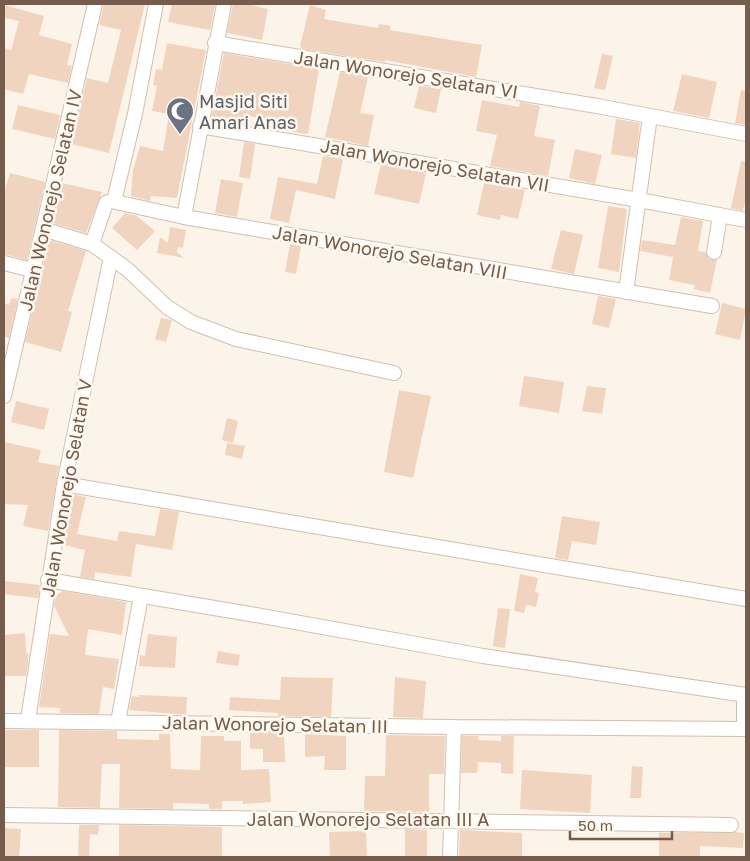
<svg xmlns="http://www.w3.org/2000/svg" width="750" height="861" font-family="'Golos Text',sans-serif">
<style>
.building{fill:#f0d4c0}
.lines{fill:none;stroke-linecap:round;stroke-linejoin:round}
.minor-casing{stroke:#cfbfb0;stroke-width:16}
.minor{stroke:#fff;stroke-width:14}
.labels{text-anchor:middle;dominant-baseline:central;stroke-width:5;stroke-linejoin:round;paint-order:stroke}
.street-label{font-size:18px;fill:#755c4c;stroke:#fef8ee}
.worship-label{font-size:18px;fill:#5b616d;stroke:#fef8ee;text-anchor:start}
</style>
<rect width="100%" height="100%" fill="#fcf4e8"/>
<path class="building" d="M104,4H145L109,153L71,144L87,78L108,83L121,30L99,25Z
M172,4H215L210,30L168,22Z
M233,4H248L268,9L262,40L227,33Z
M4,5L44,16L39,35L72,44L67,65L72,66L68,83L29,74L23,94L4,89V48L11,50L19,21L4,18Z
M310,5L326,10L324,19L378,28L379,24L391,26L390,30L482,45L476,77L385,60V62L302,49L300,46Z
M167,43L206,50L177,198L151,196L150,201L131,196L133,170L140,146L163,151L169,114L152,111L157,86L153,85L156,69L162,70Z
M224,53L319,69L308,134L268,129L270,120L249,116L247,125L211,119Z
M602,54L613,56L605,90L594,88Z
M340,72L368,77L360,113L374,115L368,146L325,137Z
M682,74L717,82L709,118L673,111Z
M419,86L441,89L436,113L414,108Z
M741,90L746,91V125L735,123Z
M482,100L519,107L520,102L540,106L534,136L555,140L548,176L490,166L497,135L476,131Z
M18,105L60,115L55,139L12,129Z
M616,119L640,123L636,158L611,154Z
M244,142L255,144L250,179L239,177Z
M575,149L602,155L595,184L569,178Z
M323,156L343,159L335,199L296,190L289,223L270,219L278,177L317,184Z
M741,161L746,162V198L743,211L731,208Z
M381,165L426,173L419,204L374,194Z
M10,173L45,182L27,260L4,254V193Z
M221,179L243,183L237,217L215,213Z
M62,183L102,192L86,233L53,223Z
M484,183L525,190L518,219L501,215L500,220L477,215Z
M608,206L627,209L619,272L598,268Z
M125,213L137,216L155,231L137,250L112,228Z
M681,217L703,221L698,251L705,252L709,259L717,260L710,293L694,289L695,285L669,280L673,257L640,251L642,240L675,245Z
M170,227L186,230L183,248L178,247L177,252L184,258L157,253L160,237L168,243Z
M561,230L583,235L574,274L551,269Z
M49,240L86,251L68,311L72,312L61,352L25,342Z
M290,244L301,246L296,274L285,272Z
M598,296L616,299L609,328L592,324Z
M11,298L18,299L9,338L4,336V303L9,305Z
M722,303L746,309L740,340L715,334Z
M161,318L172,320L166,342L155,339Z
M524,376L564,382L559,413L519,406Z
M587,386L606,388L602,414L582,411Z
M399,390L431,396L413,478L384,472Z
M16,401L49,409L44,430L11,422Z
M227,418L238,421L233,443L222,440Z
M4,442L41,450L38,462L59,466L48,531L23,526L28,505L4,504Z
M227,443L245,446L242,459L225,455Z
M71,494L86,497L77,534L117,541L119,531L155,536L160,509L179,512L172,550L136,544L131,577L95,572L94,579L80,577L85,550L64,545Z
M562,516L600,522L596,545L572,541L568,560L555,558Z
M520,574L538,578L535,592L539,593L536,607L526,605L524,613L514,611Z
M4,581L40,585L38,598L4,594Z
M63,591L126,602L122,635L88,629L85,655L119,659L114,689L103,687L99,714L60,713V708L39,707L50,634L69,636L54,606L56,595Z
M498,608L510,609L505,648L493,646Z
M25,633L26,653L29,654L26,676H4V635Z
M148,634L177,637L175,668L139,666L140,655L145,656Z
M218,651L240,655L238,666L216,663Z
M281,677L333,678L331,717L278,716V713L229,710L230,697L280,700Z
M395,677L426,681L423,718L393,717Z
M139,695L187,697L186,715L129,710L132,696L139,697Z
M4,730H39V767H4Z
M59,730L117,731V739L159,740V734H170L171,769L200,770L201,736H224V741H241V770L269,769L271,802L243,804V801H222V809H209V804L173,803V809L119,808L120,764H102L100,808L58,807Z
M250,733H284L285,762H263V749H250Z
M305,734L346,736V770H324L325,756L305,757Z
M386,735L445,736L444,774H429V812L364,811L365,776H385Z
M462,736H478V740L501,741V736H514L513,774L501,773V763L478,762L477,773H461Z
M632,766L643,767L641,798H630Z
M522,770L592,775L590,813L520,809Z
M79,825H99L98,835L90,834L89,857H78Z
M119,825L222,827V857H119Z
M4,828L21,829L19,857H4Z
M405,829L427,830V857H405Z
M460,830L522,833V857H459Z
M366,831L367,857H330L329,832Z
M736,832L744,833L743,848L700,846V857H659V833Z"/>
<g class="lines">
<g class="minor-casing">
<path id="minor" d="M215,43L597,106L746,134
M200,126L639,200L746,220
M114,201L135,114L156,4
M184,217L712,306
M43,229L92,244L106,203L111,201L184,217L224,4
M92,244L127,269L167,307L191,322L236,339L394,373
M714,252L720,216
M4,263L32,270
M626,292L650,116
M4,396L95,4
M64,484L746,599
M48,580L250,614L483,656L746,695
M28,720L64,484L111,257
M4,721L454,727L450,857
M118,722L141,596
M454,727L744,729V695
M4,815L731,825"/>
</g>
<use href="#minor" class="minor"/>
</g>
<defs>
<g id="mosque-pin" transform="scale(1.4375)"><path d="M0 17L-7.5 6A9.5 9.5 0 1 1 7.5 6Z" fill="#6b7280" stroke="#fef8ee"/><path d="M3.5-4.9A6 6 0 1 0 3.5 4.9A5 5 0 1 1 3.5-4.9Z" fill="#fff"/></g>
</defs>
<g fill-rule="evenodd">
<use href="#mosque-pin" x="180" y="111"/>
</g>
<g class="labels">
<g class="street-label">
<text transform="translate(406 74) rotate(9)">Jalan Wonorejo Selatan VI</text>
<text transform="translate(435 165) rotate(10)">Jalan Wonorejo Selatan VII</text>
<text transform="translate(50 200) rotate(-77)">Jalan Wonorejo Selatan IV</text>
<text transform="translate(390 252) rotate(10)">Jalan Wonorejo Selatan VIII</text>
<text transform="translate(66 488) rotate(-80)">Jalan Wonorejo Selatan V</text>
<text transform="translate(275 724) rotate(1)">Jalan Wonorejo Selatan III</text>
<text x="368" y="819">Jalan Wonorejo Selatan III A</text>
</g>
<g class="worship-label">
<text x="199" y="101">Masjid Siti<tspan x="199" dy="21">Amari Anas</tspan></text>
</g>
</g>
<rect width="750" height="861" fill="none" stroke="#755c4c" stroke-width="10"/>
<path d="M570 831v8h102v-8" fill="none" stroke="#755c4c" stroke-width="2.5"/>
<text x="578" y="831" font-size="15" fill="#755c4c" stroke="#fef8ee" stroke-width="4" paint-order="stroke">50 m</text>
</svg>
